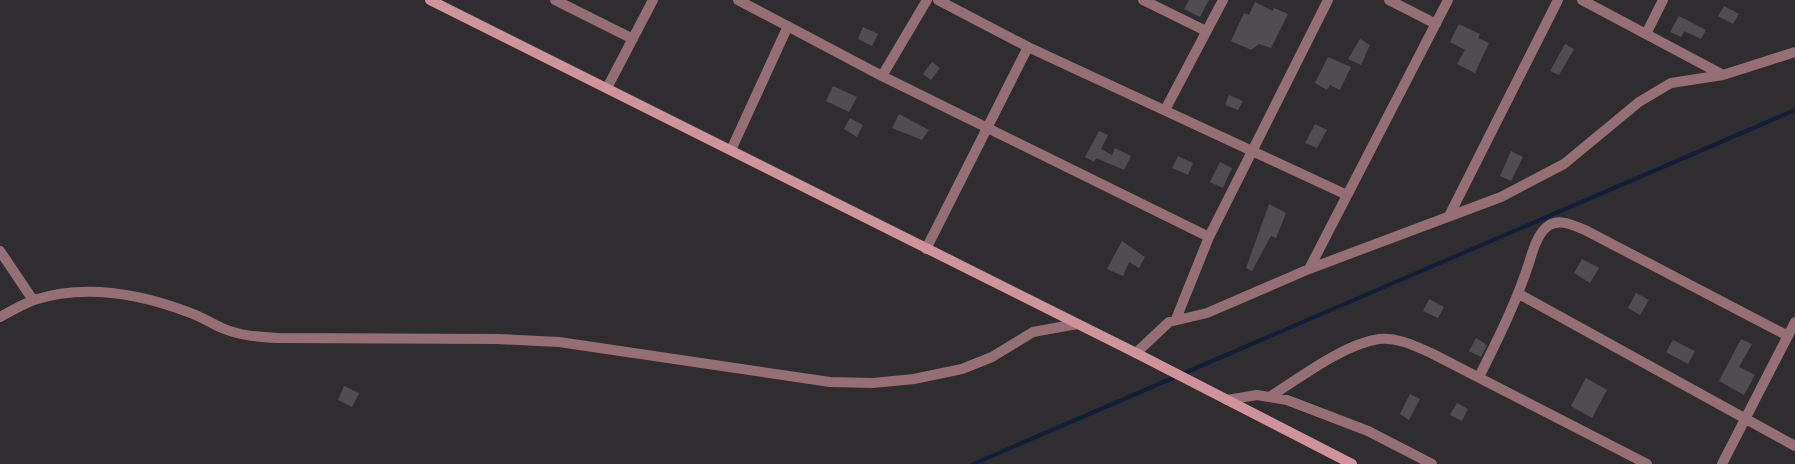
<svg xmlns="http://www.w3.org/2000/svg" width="1795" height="464" font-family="Poppins,sans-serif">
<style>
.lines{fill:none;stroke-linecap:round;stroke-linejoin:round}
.stream{stroke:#101e38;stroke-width:4}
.building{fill:#504d50}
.street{stroke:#966f74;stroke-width:10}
.secondary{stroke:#d1939b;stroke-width:10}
</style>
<rect width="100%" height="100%" fill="#302d30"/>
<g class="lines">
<path class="stream" d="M973,464L1795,110"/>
</g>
<path class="building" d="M1189,0H1209L1200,17L1184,9Z
M1255,2L1273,11L1274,8L1288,14L1271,48L1259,44L1251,50L1231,41L1244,13L1249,15Z
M1724,6L1739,14L1733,24L1718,16Z
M1679,16L1706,30L1701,39L1684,31L1681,37L1670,32Z
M1459,24L1480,34L1478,38L1489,43L1475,73L1457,64L1465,50L1450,42Z
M863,27L878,34L872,46L858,39Z
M1360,39L1370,45L1361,65L1348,59Z
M1565,44L1574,49L1559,75L1550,71Z
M1328,57L1351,67L1340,90L1330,85L1327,90L1315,83Z
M932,62L940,68L931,80L923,74Z
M833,86L857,97L849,112L826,101Z
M1229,95L1243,101L1238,110L1225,105Z
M899,114L929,130L922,140L892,128Z
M850,118L863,125L857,137L844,129Z
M1315,124L1327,130L1317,148L1305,143Z
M1099,131L1108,135L1101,149L1112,155L1115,148L1131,156L1124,170L1096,158L1094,162L1085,157Z
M1511,151L1523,157L1511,181L1500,176Z
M1178,156L1193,163L1188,175L1172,168Z
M1220,162L1232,168L1223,188L1210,182Z
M1269,204L1286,213L1276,238L1271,236L1252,271L1246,268Z
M1122,241L1145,257L1139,268L1129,262L1123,276L1107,269Z
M1582,259L1599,268L1590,283L1574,273Z
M1636,293L1649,300L1640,315L1628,308Z
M1429,299L1444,307L1438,318L1423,311Z
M1476,338L1487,345L1481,357L1469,351Z
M1741,339L1752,344L1739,367L1755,375L1744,395L1719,381Z
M1673,340L1695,351L1688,364L1666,352Z
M1586,378L1607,390L1592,418L1571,406Z
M344,386L359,393L352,407L338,400Z
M1410,394L1420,399L1409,420L1400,414Z
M1457,403L1468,409L1462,421L1450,415Z"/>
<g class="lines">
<path class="street" d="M555,0L633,39
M738,0L882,76L1209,237
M938,0L1028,47L1347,195
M1143,0L1206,31
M1389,0L1436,24
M1582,0L1723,75
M1646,34L1663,0
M882,76L927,0
M607,88L653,0
M1165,110L1223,0
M731,150L788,26
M1449,216L1558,0
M926,249L1028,47
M0,251L33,300
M1309,269L1448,0
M1519,294L1795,446
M0,317C11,311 23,304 34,300C84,284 140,294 188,312C200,316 211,323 222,328C240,336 260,337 279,338L497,339L559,342L830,382L873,383L914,379L962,369L992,357L1033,332L1077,324
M1176,319L1209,237L1328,0
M1136,353L1169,322L1207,313L1309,269L1501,197L1564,164L1639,102L1671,83L1723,75L1795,52
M1479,377C1498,339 1517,301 1530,260C1533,249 1538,233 1548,226C1559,218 1573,225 1585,230L1788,336
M1271,396C1301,377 1344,344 1379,339C1398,337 1415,346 1431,353L1647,464
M1227,400L1257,395L1287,400L1368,431L1432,464
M1722,464L1795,322"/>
<path class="secondary" d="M430,0L1136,353L1352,464"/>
</g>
</svg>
